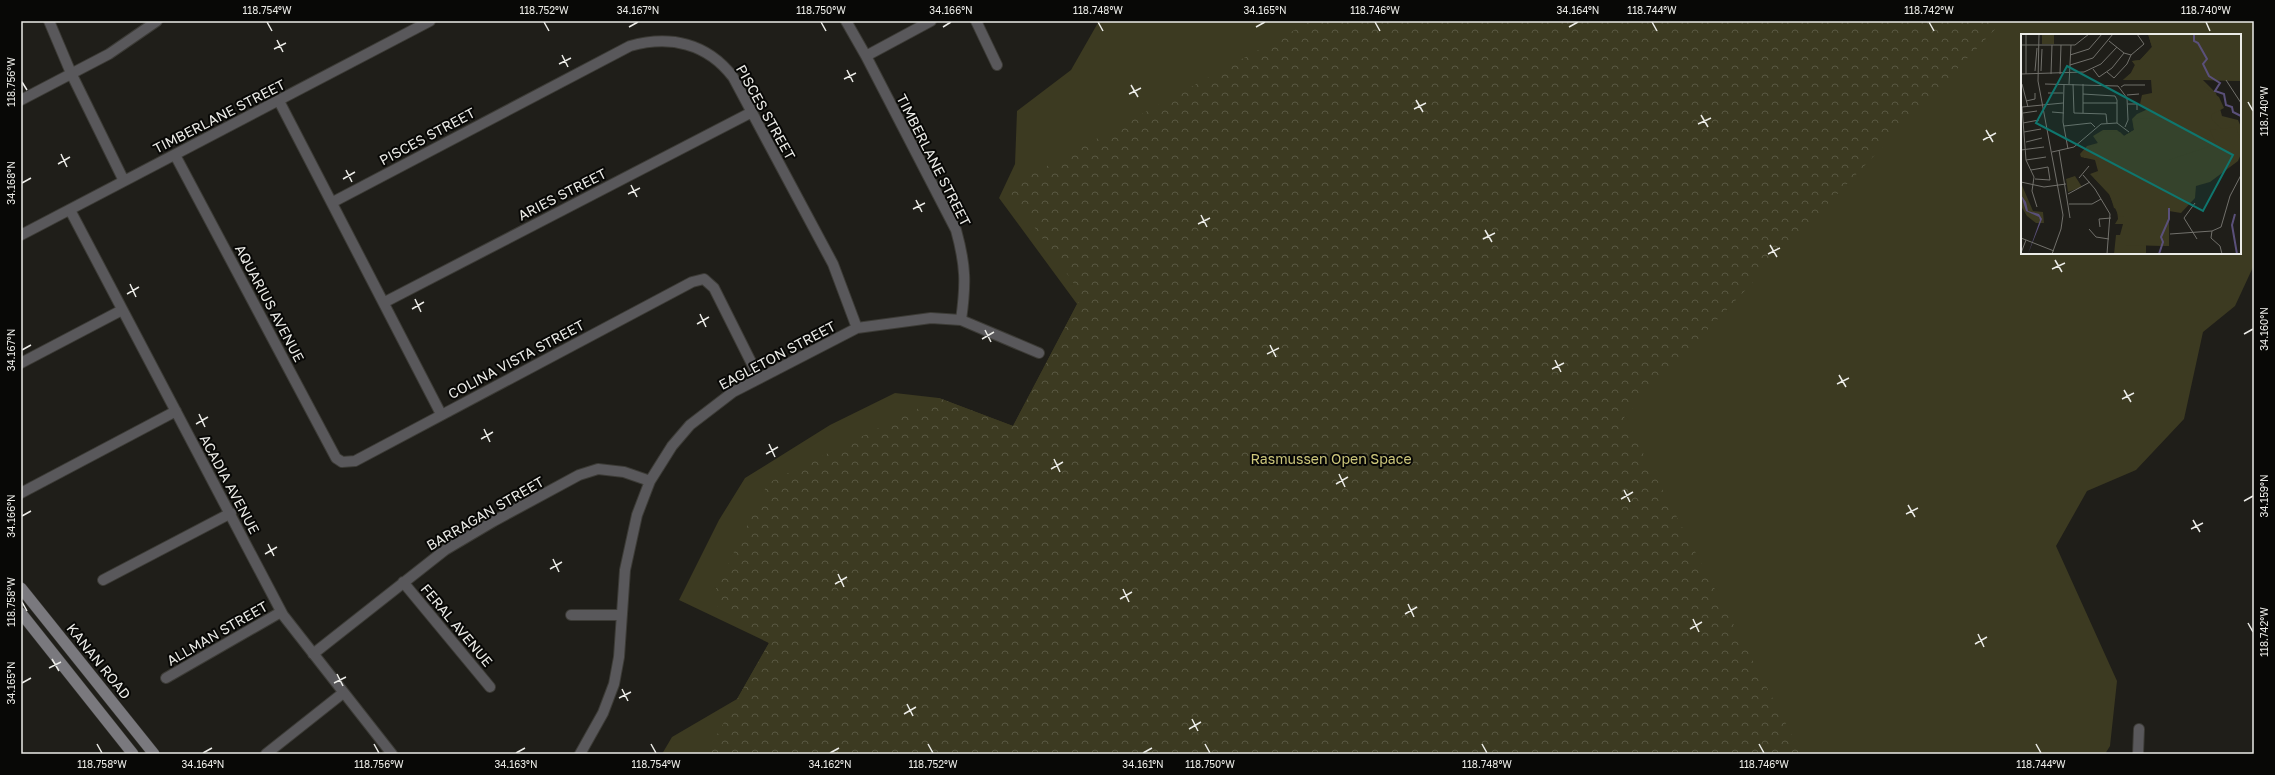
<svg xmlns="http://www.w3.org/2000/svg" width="2275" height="775" font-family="'Golos Text',sans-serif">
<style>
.grass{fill:#3c3a21;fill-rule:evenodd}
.forest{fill:url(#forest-crowns)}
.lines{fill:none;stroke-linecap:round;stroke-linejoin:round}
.minor-casing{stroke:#3c3b36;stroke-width:12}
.secondary-casing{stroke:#3c3b36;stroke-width:12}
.minor{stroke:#59585b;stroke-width:10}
.secondary{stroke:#7a797e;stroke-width:11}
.ticks{fill:none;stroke:#ebebe7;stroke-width:1.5}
.labels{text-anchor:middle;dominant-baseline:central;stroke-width:4;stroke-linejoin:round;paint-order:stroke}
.street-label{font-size:14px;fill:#ebebe7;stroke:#080806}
.park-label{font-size:14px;fill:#ccc67b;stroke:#080806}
.inset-river{fill:none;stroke:#5a507a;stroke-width:2}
.inset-road{fill:none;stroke:#71706b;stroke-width:1}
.view{fill:#0f766e;fill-opacity:0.15;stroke:#0f766e;stroke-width:2}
.inset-edge{fill:none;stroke:#ebebe7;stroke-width:2}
.neatline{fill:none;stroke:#ebebe7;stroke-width:1.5}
.ticks-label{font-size:10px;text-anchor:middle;fill:#ebebe7}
</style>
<defs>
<pattern id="forest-crowns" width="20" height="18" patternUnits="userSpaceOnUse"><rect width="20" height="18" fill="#3c3a21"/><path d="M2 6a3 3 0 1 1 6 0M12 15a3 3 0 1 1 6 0" fill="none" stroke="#585741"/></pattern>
</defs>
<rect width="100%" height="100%" fill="#1f1e19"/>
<path class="grass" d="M1099,21H2254V265L2235,306L2203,332L2184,419L2136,470L2087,491L2056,546L2117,681L2110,746L2105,754H662L672,737L737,699L769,643L679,600L719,520L745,478L830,425L895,393L939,398L1013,426L1077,304L999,198L1015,164L1017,111L1071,70ZM2022,35H2240V253H2022Z"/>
<path class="forest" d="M1311,21H2003L1624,417L1802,754H706L769,643L710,601L768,483L939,398L1013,426L1082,295L1007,188Z"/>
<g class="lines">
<g class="minor-casing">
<path id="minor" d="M49,21L71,73L124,181
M846,21L866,56L956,230C966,266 966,284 961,320
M976,21L997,65
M866,56L931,21
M21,100L109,54L157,21
M279,101L441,414
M175,155L336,458L342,462L355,461L692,282L704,279L714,288L759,378
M333,202L630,46C670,35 707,43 733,77L833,264L857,328
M70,210L283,615L392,754
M21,235L430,21
M385,302L752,112
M21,363L122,310
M21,493L176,411
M103,580L231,513
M403,582L490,687
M571,615H620
M313,654L445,550L494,521L579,475L598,469L624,472L650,481
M166,678L281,612
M266,754L343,693
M580,754L603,713L614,684L619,657L625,570L637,515L650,481L672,446L690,425L733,392L857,328L931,318L961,320L1039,353
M2138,754L2139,729"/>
</g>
<g class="secondary-casing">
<path id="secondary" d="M21,588L154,754
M21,613L133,754"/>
</g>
<use href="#minor" class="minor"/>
<use href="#secondary" class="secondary"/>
</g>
<path class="ticks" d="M267,22L272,31M544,22L549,31M821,22L826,31M1098,22L1103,31M1375,22L1380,31M1652,22L1657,31M1929,22L1934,31M2206,22L2210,31M629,27L638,22M943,27L951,22M1256,27L1265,22M1569,27L1578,22M277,40L283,52M274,49L286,43M562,55L568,67M559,64L571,58M847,70L853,82M844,79L856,73M22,82L27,90M1131,85L1138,97M1129,94L1141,88M1416,100L1423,112M2248,102L2253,111M1414,109L1426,103M1701,115L1708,127M1698,124L1711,118M1986,130L1993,142M1983,140L1996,133M61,154L67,167M58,164L70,157M346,170L352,182M343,179L355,172M22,183L31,178M631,185L637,197M628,194L640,188M916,200L922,212M913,209L925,203M1201,215L1207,227M1198,224L1210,218M1485,230L1492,242M1483,239L1495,233M1770,245L1777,257M1768,254L1780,248M2055,260L2062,272M2052,269L2065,263M130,284L136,297M127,294L139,287M415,299L421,312M412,309L424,302M700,314L706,327M697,324L709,317M985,330L991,342M2244,334L2253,329M982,339L994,332M1270,345L1276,357M22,350L31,345M1267,354L1279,348M1555,360L1561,372M1552,369L1564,363M1839,375L1846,387M1837,384L1849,378M2124,390L2131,402M2122,399L2134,393M199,414L205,427M196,424L208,417M484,429L490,442M481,439L493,432M769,444L775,457M766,454L778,447M1054,459L1060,472M1051,469L1063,462M1339,474L1345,487M1336,484L1348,477M1624,490L1630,502M1621,499L1633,492M2244,501L2253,496M1908,505L1915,517M1906,514L1918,508M22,516L31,511M2193,520L2200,532M2191,529L2203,523M268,544L274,556M265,554L277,547M553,559L559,572M550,569L562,562M838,574L844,587M835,584L847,577M1123,589L1129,602M1120,599L1132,592M22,602L27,611M1408,604L1414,617M1405,614L1417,607M1693,619L1699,632M2248,623L2253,632M1690,629L1702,622M1978,634L1984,647M1975,644L1987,637M52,659L59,671M49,668L61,662M337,674L343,686M22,683L31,678M334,683L346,677M622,689L628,701M619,698L631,692M907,704L913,716M904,714L916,707M1192,719L1198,731M1189,729L1201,722M97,744L102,753M374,744L379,753M651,744L656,753M928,744L933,753M1205,744L1210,753M1482,744L1487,753M1759,744L1764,753M2036,744L2041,753M203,753L212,748M516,753L525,748M830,753L839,748M1143,753L1152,748"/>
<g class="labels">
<g class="street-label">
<text transform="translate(766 112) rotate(61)">PISCES STREET</text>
<text transform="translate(219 116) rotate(-27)">TIMBERLANE STREET</text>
<text transform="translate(427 136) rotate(-28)">PISCES STREET</text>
<text transform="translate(934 160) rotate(63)">TIMBERLANE STREET</text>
<text transform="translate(562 194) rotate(-27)">ARIES STREET</text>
<text transform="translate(270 303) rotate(62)">AQUARIUS AVENUE</text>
<text transform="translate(777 355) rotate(-28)">EAGLETON STREET</text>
<text transform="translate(516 359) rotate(-28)">COLINA VISTA STREET</text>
<text transform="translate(230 484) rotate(62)">ACADIA AVENUE</text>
<text transform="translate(485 513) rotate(-30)">BARRAGAN STREET</text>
<text transform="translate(457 625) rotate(50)">FERAL AVENUE</text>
<text transform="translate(217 633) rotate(-30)">ALLMAN STREET</text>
<text transform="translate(99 661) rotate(51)">KANAN ROAD</text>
</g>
<g class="park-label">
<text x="1331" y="458">Rasmussen Open Space</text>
</g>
</g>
<g transform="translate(2021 34)">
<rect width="220" height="220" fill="#1f1e19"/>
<path d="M127,0H220V47L182,46L195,59L201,82L217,86L220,93V120L217,127L189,148L175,152L174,164L160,179L148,177V212L125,211V220H93L95,201H99L102,190H94L97,185L96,175L93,174L89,161L69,140L77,137L74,126L60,123L59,120L66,112L77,109L72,102L82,96H96L103,102L113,96L111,85L116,80L127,75L119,70L121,61L131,59L130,46H102L110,39L114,31L111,27L119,26L131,13Z" fill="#3c3a21"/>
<path d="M21,0H33V10H21ZM127,0H220V47L182,46V52L198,63L203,74L190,81L191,85L200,95L215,93L220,106V120L195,95L189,96L195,110L148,126V212L103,211V182L98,183L88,160L73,144L78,137L77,127L75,124H63L62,119L77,109L74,104L83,97L99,98L103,102L113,96L112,85L148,84V46H102L110,39L114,31L111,27L119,26L131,13ZM54,142L61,153L47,158L45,145ZM0,149L12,177L22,178L23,189H15L6,182L0,172Z" fill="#3c3a21"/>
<path d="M0,161L5,168L7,177L18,180L21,185L7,220L19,186L18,183L5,177Z" fill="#5a507a"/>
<path class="inset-river" d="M173,0V7L177,9L186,25L182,30L188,42L199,49L194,57L203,60L205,71L211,73L212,78L220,82M214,180L211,191L216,220M138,220L142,208L140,203L148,185V174"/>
<path class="inset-road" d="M18,0L17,47L42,181L40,195L31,220M88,7L103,19L110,21L123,10L116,0M0,11H54L68,0M49,21L68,15L81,0M49,31L72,24L92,0M72,35L78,43L91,34L103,19M14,37L16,14M20,37L21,15M86,38L93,44L106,30L110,21M0,40L63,38L80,30L96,13M5,40V0M30,40L31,11M39,40L40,11M205,46L220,69M1,50L7,73M24,50L97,52L106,64L107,86L104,93M43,50L42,88L47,115M48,50L50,11M52,50L53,79L85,80L86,89M100,53L103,51H124M27,59H42M62,60L94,62L96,66V89M106,61L118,60M5,67L14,65V59M62,69H96M107,70H116V76M1,73L5,126L13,143L11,157L16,173M1,73L42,69M31,78L43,79M2,79L16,77M62,79V50M2,89L18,86M43,92L70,89L74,93M3,98L20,95M5,108L21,104M0,116L23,113M38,116L49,184M31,118L53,113L80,90L96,89L108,98M5,126L25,123M10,136L27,133L29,146L14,145M62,141L74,155L89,180L86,220M58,144L68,132M0,148L23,153L45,150M47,160L69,148M174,169L163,184L176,205M48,170H71L80,165M79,193L78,185L90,184M68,195L75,203L88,205M149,200L191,197M0,204L33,217M0,219L5,206M201,220L199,212L190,204L191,197L200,193L209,162L220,141"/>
<path class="view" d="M46,32L212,121L182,177L15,89Z"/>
<rect width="220" height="220" class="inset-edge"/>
</g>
<rect width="2275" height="775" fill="none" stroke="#080806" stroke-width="44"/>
<rect x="22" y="22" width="2231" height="731" class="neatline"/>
<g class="ticks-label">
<text x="267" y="14">118.754°W</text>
<text x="544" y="14">118.752°W</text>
<text x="638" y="14">34.167°N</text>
<text x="821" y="14">118.750°W</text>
<text x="951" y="14">34.166°N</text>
<text x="1098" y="14">118.748°W</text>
<text x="1265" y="14">34.165°N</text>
<text x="1375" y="14">118.746°W</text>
<text x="1578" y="14">34.164°N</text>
<text x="1652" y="14">118.744°W</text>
<text x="1929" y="14">118.742°W</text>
<text x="2206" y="14">118.740°W</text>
<text transform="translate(11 82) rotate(-90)" y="4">118.756°W</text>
<text transform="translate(2264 111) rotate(-90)" y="4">118.740°W</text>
<text transform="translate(11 183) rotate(-90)" y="4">34.168°N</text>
<text transform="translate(2264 329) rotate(-90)" y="4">34.160°N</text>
<text transform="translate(11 350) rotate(-90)" y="4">34.167°N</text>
<text transform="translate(2264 496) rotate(-90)" y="4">34.159°N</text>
<text transform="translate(11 516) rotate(-90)" y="4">34.166°N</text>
<text transform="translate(11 602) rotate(-90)" y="4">118.758°W</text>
<text transform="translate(2264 632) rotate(-90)" y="4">118.742°W</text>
<text transform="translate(11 683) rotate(-90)" y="4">34.165°N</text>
<text x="102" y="768">118.758°W</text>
<text x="203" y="768">34.164°N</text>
<text x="379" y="768">118.756°W</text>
<text x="516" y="768">34.163°N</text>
<text x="656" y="768">118.754°W</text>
<text x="830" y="768">34.162°N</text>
<text x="933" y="768">118.752°W</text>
<text x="1143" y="768">34.161°N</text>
<text x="1210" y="768">118.750°W</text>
<text x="1487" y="768">118.748°W</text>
<text x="1764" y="768">118.746°W</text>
<text x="2041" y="768">118.744°W</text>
</g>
</svg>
